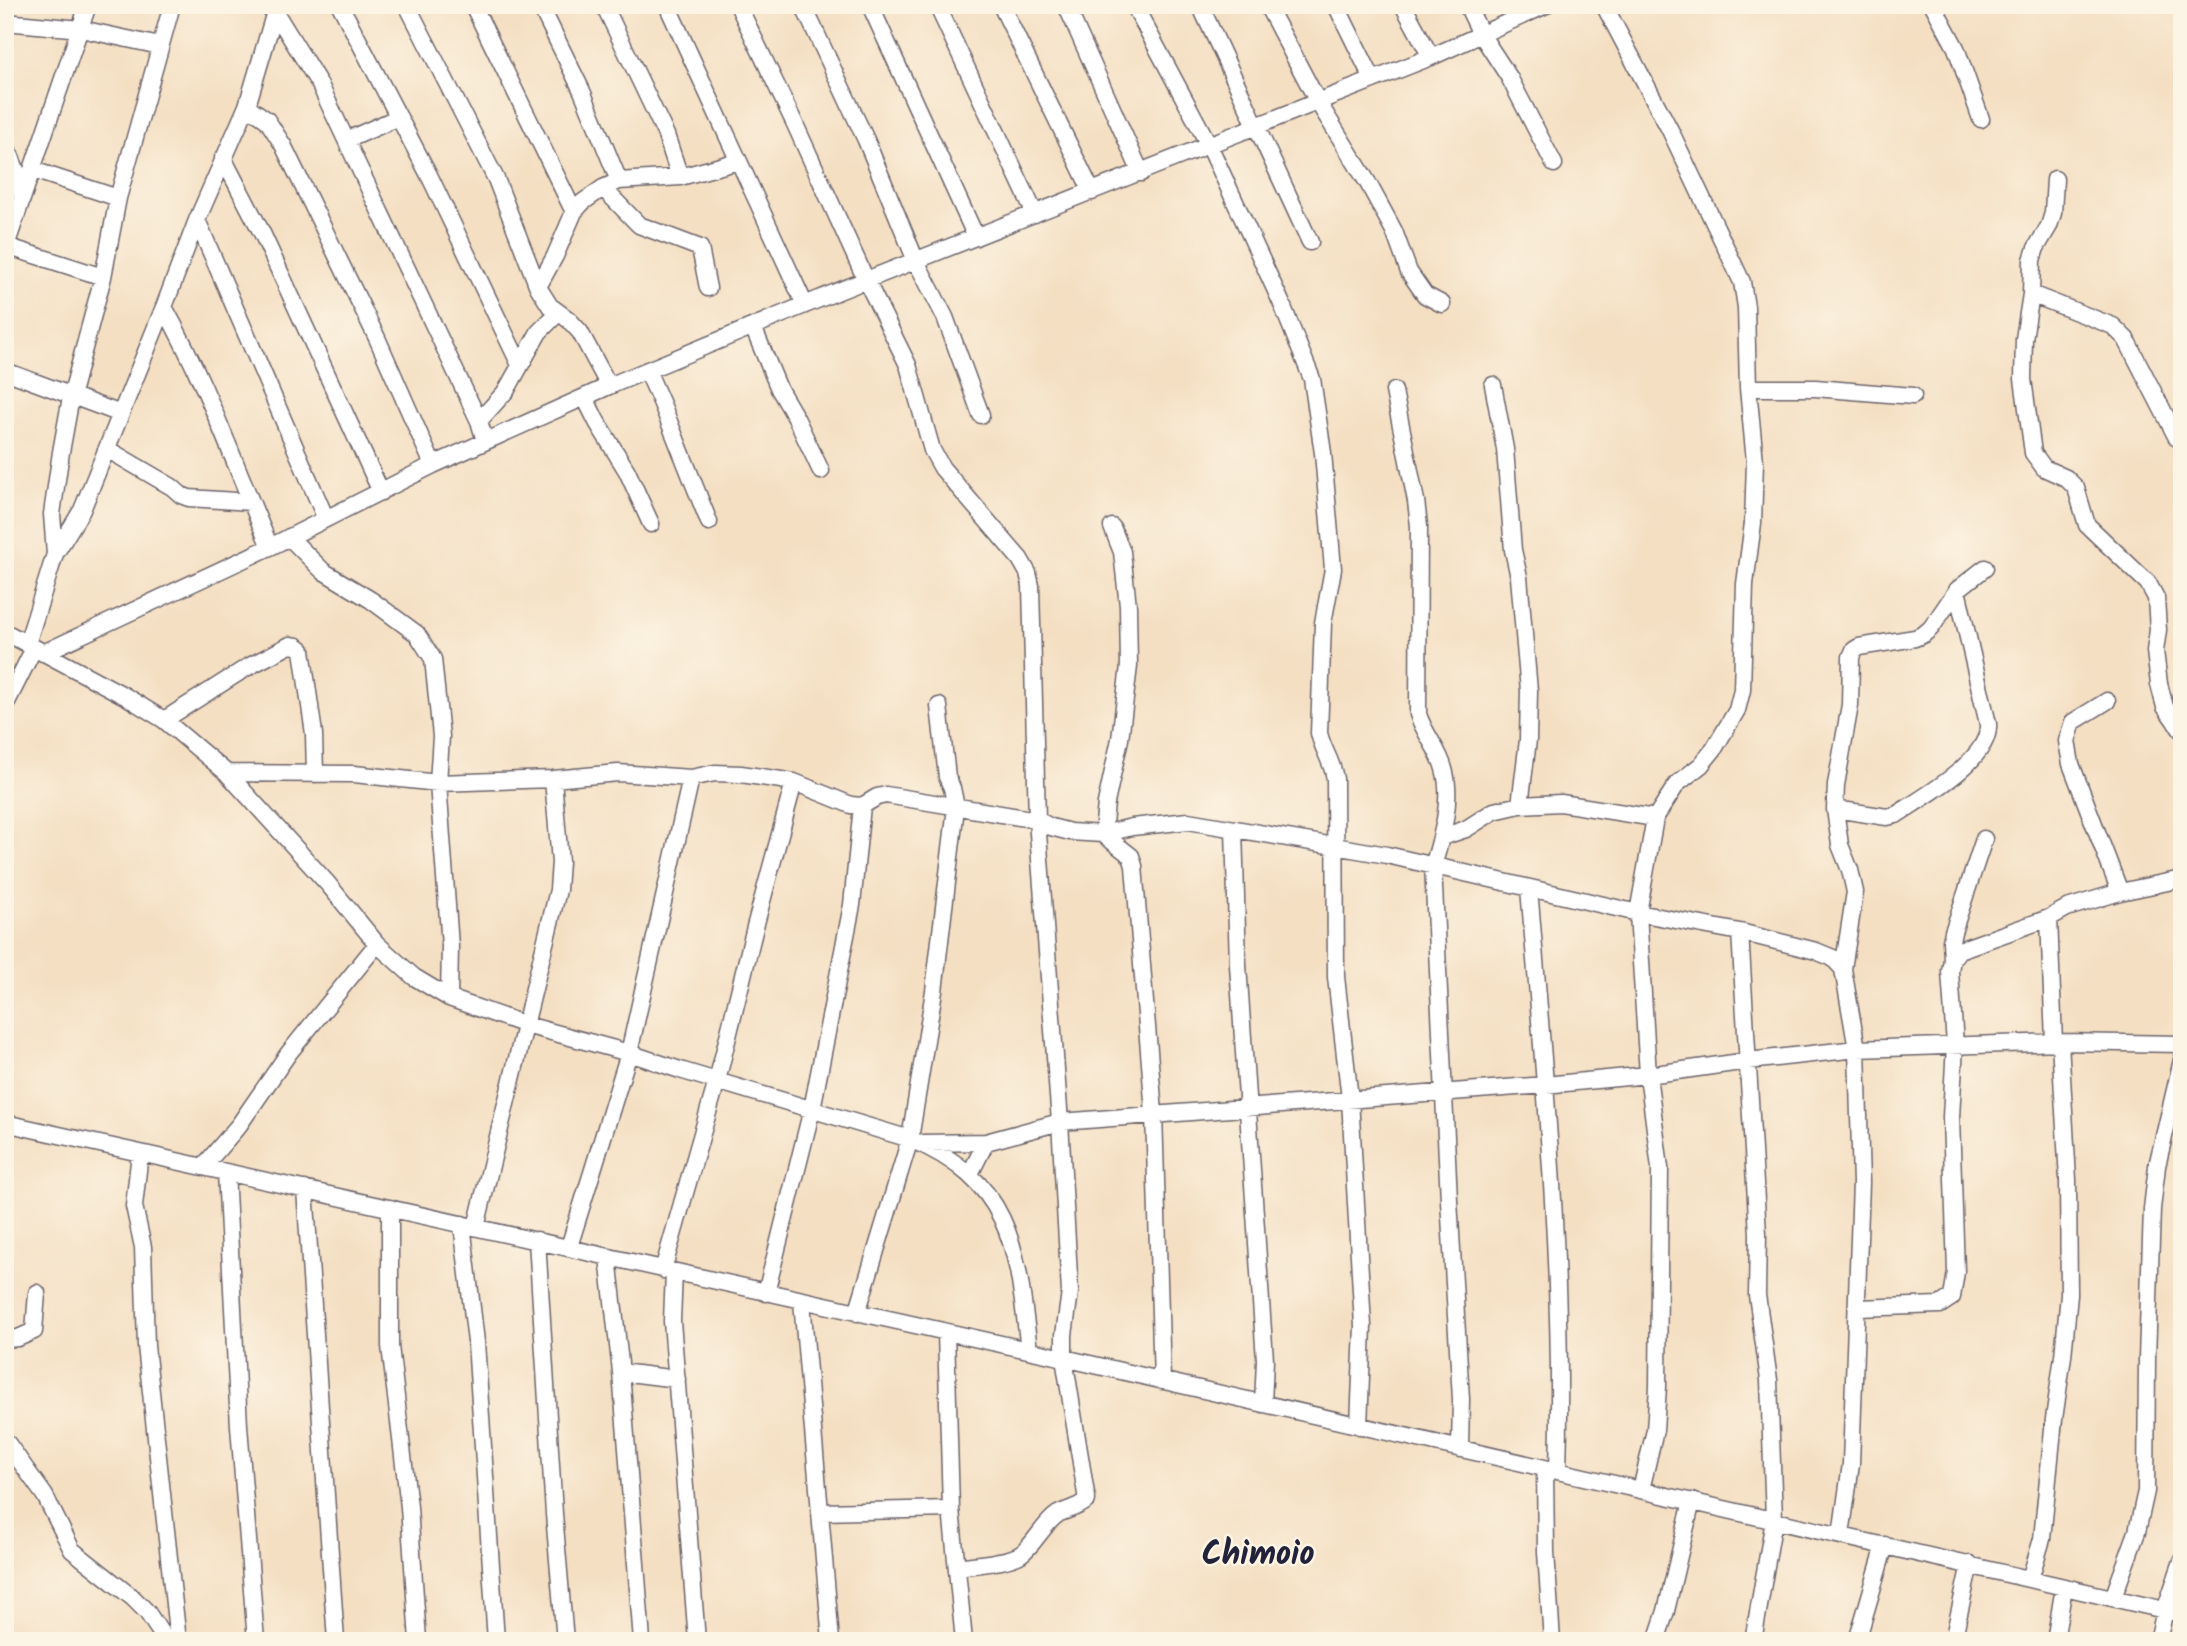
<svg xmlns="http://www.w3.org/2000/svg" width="2187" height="1646" font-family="Kalam,sans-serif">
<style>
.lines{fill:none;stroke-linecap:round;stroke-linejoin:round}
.minor-casing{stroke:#6c646b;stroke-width:19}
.minor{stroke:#fff;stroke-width:16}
.labels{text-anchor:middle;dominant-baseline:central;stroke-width:5;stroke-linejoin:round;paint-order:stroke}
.town-label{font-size:33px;font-weight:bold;fill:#22223b;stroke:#fcf5e5}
</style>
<rect width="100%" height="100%" fill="#fcf5e5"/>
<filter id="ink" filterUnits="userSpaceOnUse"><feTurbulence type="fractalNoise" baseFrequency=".0143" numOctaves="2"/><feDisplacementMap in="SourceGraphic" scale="14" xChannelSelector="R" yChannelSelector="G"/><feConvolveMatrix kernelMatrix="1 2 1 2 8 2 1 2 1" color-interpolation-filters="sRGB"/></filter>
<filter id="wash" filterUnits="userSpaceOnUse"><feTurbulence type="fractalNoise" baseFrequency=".00686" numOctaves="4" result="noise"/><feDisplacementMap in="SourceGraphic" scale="28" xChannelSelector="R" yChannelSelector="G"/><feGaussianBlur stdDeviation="1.57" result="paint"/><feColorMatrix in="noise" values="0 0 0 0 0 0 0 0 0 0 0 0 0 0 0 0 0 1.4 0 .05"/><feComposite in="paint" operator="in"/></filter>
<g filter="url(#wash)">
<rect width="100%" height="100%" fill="#f4dfc3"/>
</g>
<g filter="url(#ink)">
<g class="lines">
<g class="minor-casing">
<path id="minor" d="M340,5L429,175L520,365
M407,5L496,179L538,287L550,306L569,320L580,332L609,386
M473,5L574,212
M540,5L582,91L619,181
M604,5L666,135L680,177
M667,5L805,305
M738,5L794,122L866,280L908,365L932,450L942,468L1020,559L1028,573L1031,586L1037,820L1060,1122L1070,1292L1064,1335V1358L1087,1500C1079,1508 1067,1509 1058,1514C1043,1524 1035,1544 1021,1554C1008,1563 973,1564 957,1567
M803,5L866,140L916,261L945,317L981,415
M870,5L976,237
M937,5L1035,214
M1001,5L1092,192
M1066,5L1141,173
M1134,5L1209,145L1281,302L1312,379L1323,453L1333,569L1323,623L1319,733C1323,751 1332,760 1335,779L1336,977L1350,1099L1363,1326L1359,1426
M1200,5L1310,242
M1267,5L1318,102L1368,183L1394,231L1409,272L1425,295L1442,304
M1336,5L1373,80
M1403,5L1431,57
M1467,5L1481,34L1509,77L1554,164
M1604,5L1670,130L1742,282L1746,307L1748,388L1755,462L1753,523L1745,584L1742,690L1737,710L1714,749L1701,765L1677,784L1655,818L1638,913L1648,1075L1660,1168L1658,1387L1655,1430L1641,1490
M1933,5L1956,48L1981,119
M275,12L320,85L479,421L485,441
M5,22L81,29L160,46
M247,106L267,120L283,145L377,338L433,465
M347,140L399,117
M5,145C15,162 20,180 22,199
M223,158L262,233L381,492
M33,170L118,198
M2055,179L2053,213L2049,226L2036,248L2032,260L2031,294L2024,339L2023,379L2033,453L2044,468L2066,478L2076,488L2087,525L2148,583L2156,598L2158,630L2155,651L2159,684L2165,707L2182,731
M603,188L639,225L700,248L708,288
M197,220L326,519
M6,246L103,277
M5,249L88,5
M538,287L555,256L574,212L583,202L603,188L619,181L680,177L739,161
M2031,294L2113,326L2126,339L2177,438L2182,440
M164,307C207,384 235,466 270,547
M753,327L779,389L796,418L821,471
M647,370L662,404L709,522
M5,371L121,414
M1493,385L1505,449L1513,550L1519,577L1529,691L1528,740L1520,805
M1748,388H1815L1913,396
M1394,391L1416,501L1419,526L1418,714C1424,734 1439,749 1444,769C1453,799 1442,837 1433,866L1449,1200L1461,1399L1460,1449
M585,398L597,422L627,471L651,524
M479,421L506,391L539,332L558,313
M107,449L172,487L181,495L189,498L251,502
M1112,527L1122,552L1128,606L1129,666L1120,739L1106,803L1103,834L1131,856L1134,866L1154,1113L1162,1381
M289,537L323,571L371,600L417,634L433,659L441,736L438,783L450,946L449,998
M55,554L52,514L61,452L71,397L103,277L118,198L172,5
M5,632L125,696L164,720L227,773L328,884L377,944L414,977L449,998L526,1025L629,1053L680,1070L910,1139C1014,1182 1017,1251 1029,1350
M27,644L55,554L82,510L164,307L197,220L247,106L277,5
M43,653L270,547L433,465L609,386L841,290L1431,57L1546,5
M2107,701L2073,722L2067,741L2071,764L2120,892
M5,706L34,648
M164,720L246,668L290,645L297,646L302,650L314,734L315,774
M227,773L354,774L438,783L553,779L618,773L691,778L715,773L741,774L794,782L851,805L862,806L877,797L886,795L1037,820L1051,827L1070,832L1103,834L1132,827L1188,821L1387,855L1638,913L1740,932L1816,951L1833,958L1843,969L1857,1049L1861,1183L1851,1464L1841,1535
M1835,809L1887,817L1896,815C1923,797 1991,760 1988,724L1957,590
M1234,829L1238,965L1265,1360L1263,1404
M1442,837L1466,829L1494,811L1520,805L1561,803L1655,818
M1529,888C1545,1082 1564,1277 1558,1471
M2049,918L2054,1042
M1740,932L1758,1234L1757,1295L1769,1380L1774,1520L1753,1641
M1952,959L1951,941L1953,932L1984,839
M1843,969L1855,892L1850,870L1840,845L1835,809L1836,785L1850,705L1851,657L1854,650L1859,647L1915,638L1924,634L1931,628L1957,590L1985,568
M5,1123L1064,1358L2182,1614
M923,1143L986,1142L1060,1122L1545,1085L1648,1075L1748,1061L1857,1049L2060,1042L2182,1044
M140,1153L134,1206L143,1247L146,1346L178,1641
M203,1167L239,1125L288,1054L377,944
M226,1172L239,1426L256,1641
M970,1174L986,1142
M305,1189L336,1641
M390,1208V1346L409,1507L418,1641
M462,1224L476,1342L496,1641
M476,1227L558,890L560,862L553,779
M537,1240L554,1514L565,1641
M569,1247L629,1053L691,778
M608,1257L621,1372L642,1641
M663,1270L717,1081L755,927L794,782
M674,1272L672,1321L697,1641
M766,1293L812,1109L852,905L862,806
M802,1301L831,1641
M1858,1308L1940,1305L1952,1297L1956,1272L1951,1117L1955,1045L1950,971L1952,959L1959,950L2049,918L2067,908L2120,892L2182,879
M857,1313L910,1139L934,991L956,807L952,788L947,777L939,706
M946,1332L951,1509L964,1641
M5,1339L18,1338L34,1331L37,1293
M621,1372L677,1379
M5,1440L45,1496L72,1550L133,1598L147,1612L166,1641
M1545,1468L1546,1552L1552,1641
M820,1512L951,1509
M2030,1579L2042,1539L2054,1419L2063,1356L2069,1295L2068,1180L2060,1042
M2113,1598L2137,1532L2146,1491L2147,1359L2152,1209L2157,1166L2182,1060
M1656,1641L1666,1611L1692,1501
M1857,1641L1885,1545
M1953,1641L1970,1564
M2055,1641L2064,1587
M2158,1641L2165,1610L2182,1561"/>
</g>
<use href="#minor" class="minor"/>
</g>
</g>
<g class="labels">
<g class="town-label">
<text x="1258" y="1555">Chimoio</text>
</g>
</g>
<rect width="2187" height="1646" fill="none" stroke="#fcf5e5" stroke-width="28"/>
</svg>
